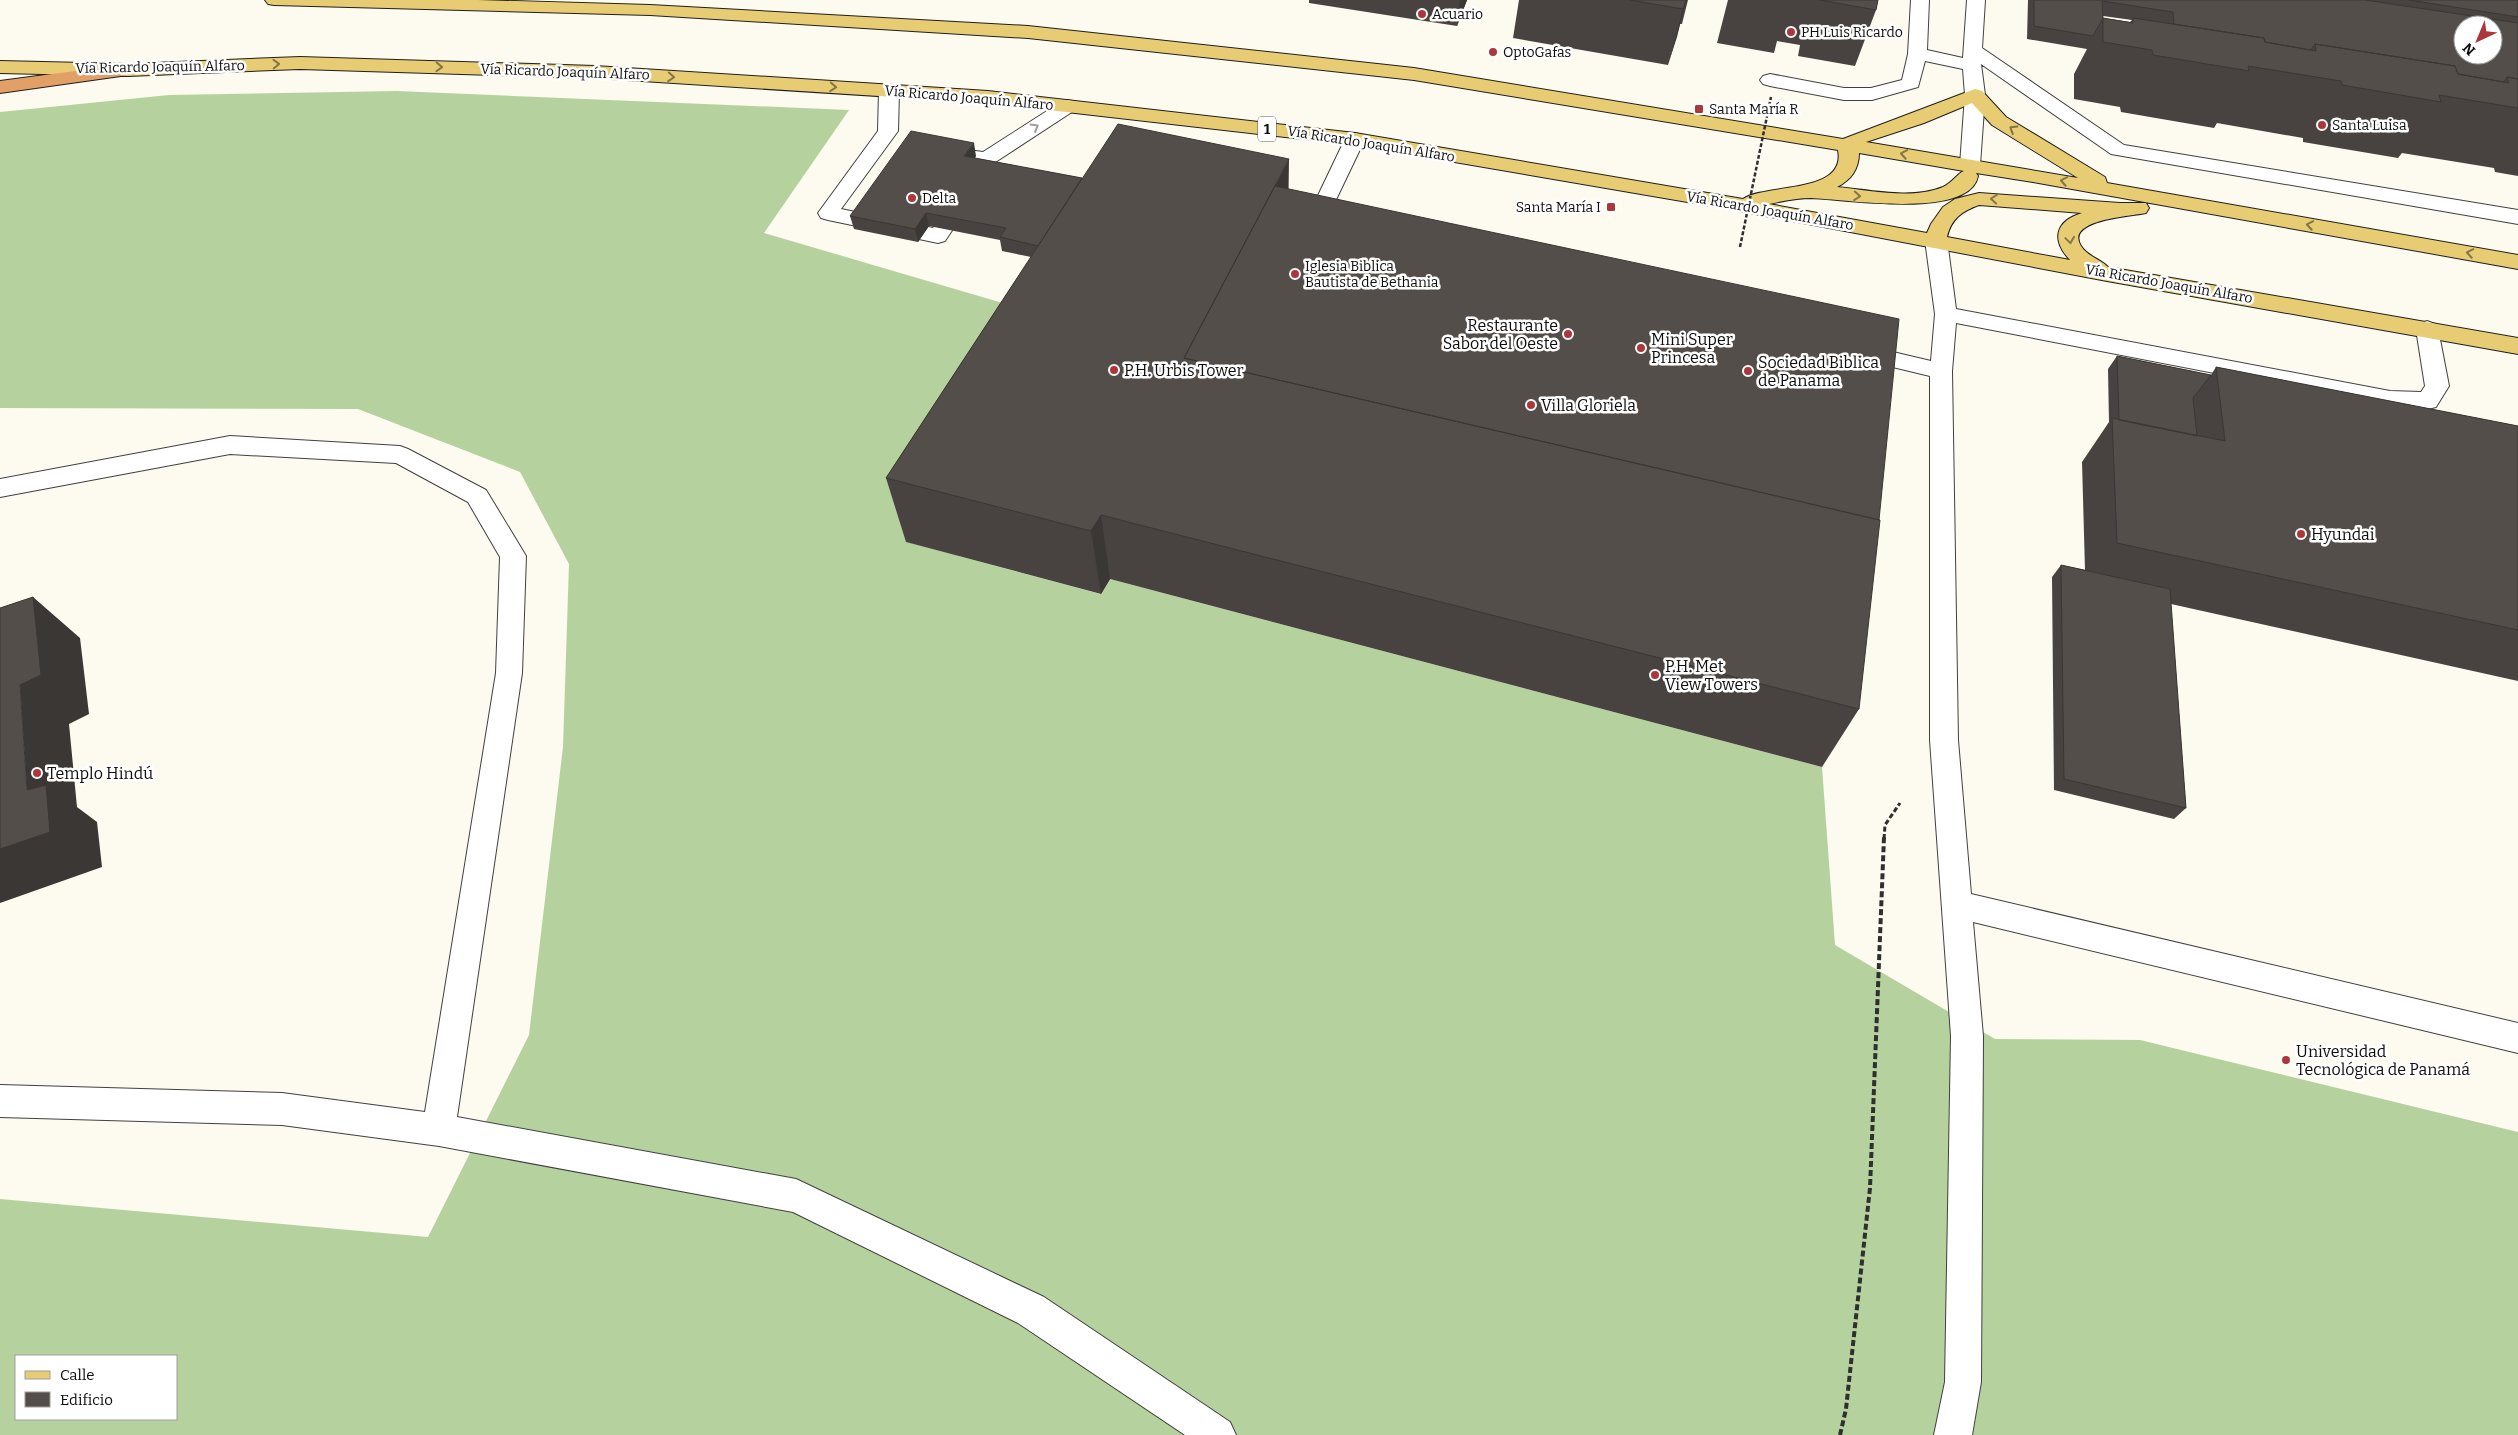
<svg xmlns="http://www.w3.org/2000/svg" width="2518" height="1435" font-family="Bitter,serif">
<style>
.forest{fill:#b5d29e;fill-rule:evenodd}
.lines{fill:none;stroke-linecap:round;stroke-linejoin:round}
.minor-casing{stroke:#404040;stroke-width:2}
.major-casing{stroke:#1e1e1e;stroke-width:2}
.highway-casing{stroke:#1e1e1e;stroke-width:2}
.path-far1{stroke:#2f2f2f;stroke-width:3;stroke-dasharray:5 2.5;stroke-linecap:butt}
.path{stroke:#2f2f2f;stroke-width:4;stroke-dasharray:6 3;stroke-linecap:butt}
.minor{fill:#fff;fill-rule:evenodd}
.major{fill:#e8cc74;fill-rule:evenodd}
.highway{fill:#e2a067;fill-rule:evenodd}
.path-bridge{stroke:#2f2f2f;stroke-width:2.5;stroke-dasharray:4 2;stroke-linecap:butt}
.wall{fill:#484340;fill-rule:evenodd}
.shaded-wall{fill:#3b3734}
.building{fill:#544e4b;stroke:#3b3734;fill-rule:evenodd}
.oneway{stroke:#857646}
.oneway2{stroke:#9e9e9e}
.poi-dot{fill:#ab363b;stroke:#fff;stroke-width:2}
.labels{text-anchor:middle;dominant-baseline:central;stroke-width:5;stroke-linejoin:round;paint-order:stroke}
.far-poi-label{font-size:14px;fill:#0d0d0d;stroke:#fff;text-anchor:start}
.far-street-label{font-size:14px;fill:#0d0d0d;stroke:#fff}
.shield{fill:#fff;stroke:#565656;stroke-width:1}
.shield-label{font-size:15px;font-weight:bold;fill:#0d0d0d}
.poi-label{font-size:16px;fill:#0d0d0d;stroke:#fff;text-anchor:start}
</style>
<rect width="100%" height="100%" fill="#fdfaef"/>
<path class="forest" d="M397,91L849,110L764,233L1047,316L907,542L1100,594L1110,579L1822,767L1835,945L1995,1039L2140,1040L2518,1132V1435H0V1199L428,1237L529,1035L563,747L569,564L520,472L358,409L0,408V112L169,95ZM16,1356H176V1419H16Z"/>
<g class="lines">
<g class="minor-casing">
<path id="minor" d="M1911,0H1929L1927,50L1963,58L1967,0H1985L1982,48L2124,145L2518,210V224L2111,154L1981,64L1985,95L1980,165L1977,169L1970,171L1963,169L1960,165L1965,95L1963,69L1925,61L1918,87L1872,100H1844L1770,86L1763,84L1760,80L1763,76L1770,74L1844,88H1871L1902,80L1908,54Z
M889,85L896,87L899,91L898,131L841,209L933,228L948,206L955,204L962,206L965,211L945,241L938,243L828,220L821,218L818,213L878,131L879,91L882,87Z
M1068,100L1075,102L1078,106L1075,110L994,163L987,165L939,158L932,156L929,152L932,148L939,146L983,152L1061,102Z
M1355,133L1362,135L1365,139L1333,206L1336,217L1344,221L1347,226L1344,231L1337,233L1320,226L1313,206L1345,139L1348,135Z
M1936,233L1943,235L1947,240L1956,309L2390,391L2421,392L2425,386L2416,329L2419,324L2427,321L2435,324L2438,329L2449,386L2436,407L2428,409L2390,407L1956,323L1952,371L1958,740L1971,894L2518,1023V1053L1973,922L1983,1036L1981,1382L1972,1435H1934L1945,1382L1951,1036L1930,740V376L1851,357L1848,352L1851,347L1859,344L1931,361L1935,314L1925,240L1929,235Z
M230,436L400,446L408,449L486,490L526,556L522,673L457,1117L796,1179L1044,1297L1230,1422L1236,1435H1185L1018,1323L793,1212L439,1146L282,1125L0,1117V1085L282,1093L425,1112L496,673L500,557L468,502L396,463L230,454L0,497V479Z"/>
</g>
<g class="major-casing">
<path id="major" d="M265,0H478L650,5L1028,26L1414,68L1843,139L1975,89L1982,91L2006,117L2105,177L2107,183L2518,255V269L2033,182L1976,173L1978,176C1970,220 1843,199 1811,198C1797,198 1783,201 1769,204L1927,233L1931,224L1943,207L1955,199L1979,193L2120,203H2146L2149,208L2146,213C2134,216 2064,219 2081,246C2087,256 2100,259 2108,267L2518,338V354L2107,281L1740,211L1355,145L988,103L595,78L300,69L128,76L0,73V61L128,64L300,57L595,66L988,91L1355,133L1743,199C1766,183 1847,195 1838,150L1414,80L1028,38L650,15L274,5L268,4ZM1972,103L1992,125L2078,178L1866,142L1924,123ZM1859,153L1964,171C1958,173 1952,183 1943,187C1911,200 1870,190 1837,187C1851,180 1859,169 1859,153ZM1979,205L2082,213C2055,221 2051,240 2070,260L1947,237C1951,219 1962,211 1979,205Z"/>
</g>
<g class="highway-casing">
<path id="highway" d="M128,64L135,66L137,70L135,74L0,93V81Z"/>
</g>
<path class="path-far1" d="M1884,839L1885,825L1900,803"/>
<path class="path" d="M1840,1435L1846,1409L1870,1188L1884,837"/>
<use href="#minor" class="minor"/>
<use href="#major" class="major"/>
<use href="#highway" class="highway"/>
<path class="path-bridge" d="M1740,247L1771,97"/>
</g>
<path class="wall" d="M1309,0H1467L1457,26L1309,3Z
M1519,0H1688L1682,24H1680L1668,65L1513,38Z
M1728,0H1878L1876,10L1855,66L1798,56L1800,45L1777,41L1774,53L1717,43Z
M2028,0H2518V176L2495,172L2494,168L2402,153L2398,158L2303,142V138L2217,123L2214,128L2121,112L2120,107L2074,99V74L2087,49L2027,39ZM2103,16L2132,20L2130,22L2103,18Z
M976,156L975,158L1082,178L1289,189L1859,709L1822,767L1110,579L1101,594L906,542L886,478L1031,257L1002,251L1000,240L929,226L918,242L854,229L850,216Z
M2117,356L2211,375L2216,367L2518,426V681L2171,604L2186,808L2174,819L2054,790L2052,577L2061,565L2085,570L2082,462L2109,422L2108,369Z"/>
<path class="shaded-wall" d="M1460,0H1467L1457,26Z
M1686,0L1677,37L1668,65L1683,9Z
M974,143L976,156L967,169L964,156Z
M1289,159L1288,227L1184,359Z
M926,213L929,226L918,242L915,229Z
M1101,515L1110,579L1101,594L1091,531Z
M33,597L80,638L89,714L69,724L77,807L97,822L102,867L0,903V849L27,790L20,685Z"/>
<path class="building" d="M1630,0H1686L1683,9Z
M1820,0H1878L1876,10Z
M2034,0H2365L2518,23V79L2507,77L2504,82L2458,74L2455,66L2315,44L2311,50L2265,42L2264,38L2174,24L2173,12L2102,1L2103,18L2093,36L2034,26ZM2463,25H2493V55H2463Z
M2409,0H2518V17Z
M2103,18L2133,23V18L2264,38L2265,42L2316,51L2315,44L2455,66L2458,74L2509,83L2507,77L2518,79V108L2439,95L2441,102L2342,85L2341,81L2248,66L2249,71L2153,55L2152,50L2103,42Z
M1118,124L1289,159L1184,358L1880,520L1859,709L1101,515L1091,531L886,478Z
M911,131L974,143L964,156L1082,178L1038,246L1000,237L1006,228L926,213L915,229L850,216Z
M1275,186L1899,319L1879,520L1184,358Z
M2117,356L2211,375L2193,398L2197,436L2119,420Z
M2216,367L2518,426V630L2117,543L2112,418L2225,441Z
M2061,565L2170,589L2186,808L2064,779Z
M33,597L41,675L20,685L27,790L46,785L50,832L0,849V608Z"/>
<defs><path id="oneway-chevron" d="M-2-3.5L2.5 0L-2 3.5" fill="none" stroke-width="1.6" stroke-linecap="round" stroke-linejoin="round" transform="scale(1.25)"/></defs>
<g class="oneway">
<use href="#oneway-chevron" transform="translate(276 64) rotate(-2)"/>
<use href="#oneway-chevron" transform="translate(439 67) rotate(2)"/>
<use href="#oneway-chevron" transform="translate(671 77) rotate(4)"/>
<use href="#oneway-chevron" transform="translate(833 87) rotate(4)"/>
<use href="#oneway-chevron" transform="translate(2013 129) rotate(-148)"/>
<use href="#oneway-chevron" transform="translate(1904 154) rotate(-170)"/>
<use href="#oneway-chevron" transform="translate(2064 181) rotate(-170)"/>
<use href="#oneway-chevron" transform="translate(1857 196) rotate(4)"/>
<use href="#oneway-chevron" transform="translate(1994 199) rotate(-175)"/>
<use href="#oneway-chevron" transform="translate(2310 225) rotate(-170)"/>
<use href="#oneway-chevron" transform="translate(2070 240) rotate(82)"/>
<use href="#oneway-chevron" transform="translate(2470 253) rotate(-170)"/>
</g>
<use class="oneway2" href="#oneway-chevron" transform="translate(1035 127) rotate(-31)"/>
<g class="poi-dot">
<circle cx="1422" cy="14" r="5"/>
<circle cx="1791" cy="32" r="5"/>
<circle cx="1493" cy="52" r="5"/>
<rect x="1694" y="104" width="10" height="10" rx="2.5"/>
<circle cx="2322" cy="125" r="5"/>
<circle cx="912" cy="198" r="5"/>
<rect x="1606" y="202" width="10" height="10" rx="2.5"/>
<circle cx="1295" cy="274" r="5"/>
<circle cx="1568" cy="334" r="5"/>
<circle cx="1641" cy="348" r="5"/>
<circle cx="1114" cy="370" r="5"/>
<circle cx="1748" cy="371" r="5"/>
<circle cx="1531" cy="405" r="5"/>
<circle cx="2301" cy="534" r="5"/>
<circle cx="1655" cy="675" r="5"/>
<circle cx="37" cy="773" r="5"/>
<circle cx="2286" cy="1060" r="5"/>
</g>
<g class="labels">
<g class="far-poi-label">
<text x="1432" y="14">Acuario</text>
<text x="1801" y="32">PH Luis Ricardo</text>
<text x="1503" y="52">OptoGafas</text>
<text x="1709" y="109">Santa María R</text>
<text x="2332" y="125">Santa Luisa</text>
<text x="922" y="198">Delta</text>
<text x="1601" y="207" text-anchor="end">Santa María I</text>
<text x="1305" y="266">Iglesia Biblica<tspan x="1305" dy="16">Bautista de Bethania</tspan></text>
</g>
<g class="far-street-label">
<text transform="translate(160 67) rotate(-1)">Vía Ricardo Joaquín Alfaro</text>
<text transform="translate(565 72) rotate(2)">Vía Ricardo Joaquín Alfaro</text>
<text transform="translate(969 98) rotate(5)">Vía Ricardo Joaquín Alfaro</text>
<text transform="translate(1371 144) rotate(9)">Vía Ricardo Joaquín Alfaro</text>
<text transform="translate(1770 211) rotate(10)">Vía Ricardo Joaquín Alfaro</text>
<text transform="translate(2169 284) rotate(10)">Vía Ricardo Joaquín Alfaro</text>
</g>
<rect class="shield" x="1258" y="116.5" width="18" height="25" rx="4"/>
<g class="shield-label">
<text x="1267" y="129">1</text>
</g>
<g class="poi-label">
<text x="1558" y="325" text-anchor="end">Restaurante<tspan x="1558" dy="18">Sabor del Oeste</tspan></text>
<text x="1651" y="339">Mini Super<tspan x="1651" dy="18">Princesa</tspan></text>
<text x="1758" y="362">Sociedad Biblica<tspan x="1758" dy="18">de Panama</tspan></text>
<text x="1124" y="370">P.H. Urbis Tower</text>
<text x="1541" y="405">Villa Gloriela</text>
<text x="2311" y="534">Hyundai</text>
<text x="1665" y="666">P.H. Met<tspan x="1665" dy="18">View Towers</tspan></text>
<text x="47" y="773">Templo Hindú</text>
<text x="2296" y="1051">Universidad<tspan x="2296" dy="18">Tecnológica de Panamá</tspan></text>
</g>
</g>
<rect x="15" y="1355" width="162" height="65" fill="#ffffff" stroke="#9e9e9e"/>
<rect x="25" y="1371" width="25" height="8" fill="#e8cc74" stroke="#9e9e9e"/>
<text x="60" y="1380" font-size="15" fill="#0d0d0d">Calle</text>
<rect x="25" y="1392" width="25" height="15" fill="#544e4b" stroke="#9e9e9e"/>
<text x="60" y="1405" font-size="15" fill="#0d0d0d">Edificio</text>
<g transform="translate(2478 40) rotate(224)"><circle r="24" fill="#ffffff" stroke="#9e9e9e"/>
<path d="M0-4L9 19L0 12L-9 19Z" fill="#ab363b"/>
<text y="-8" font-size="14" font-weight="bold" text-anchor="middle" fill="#0d0d0d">N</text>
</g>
</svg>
